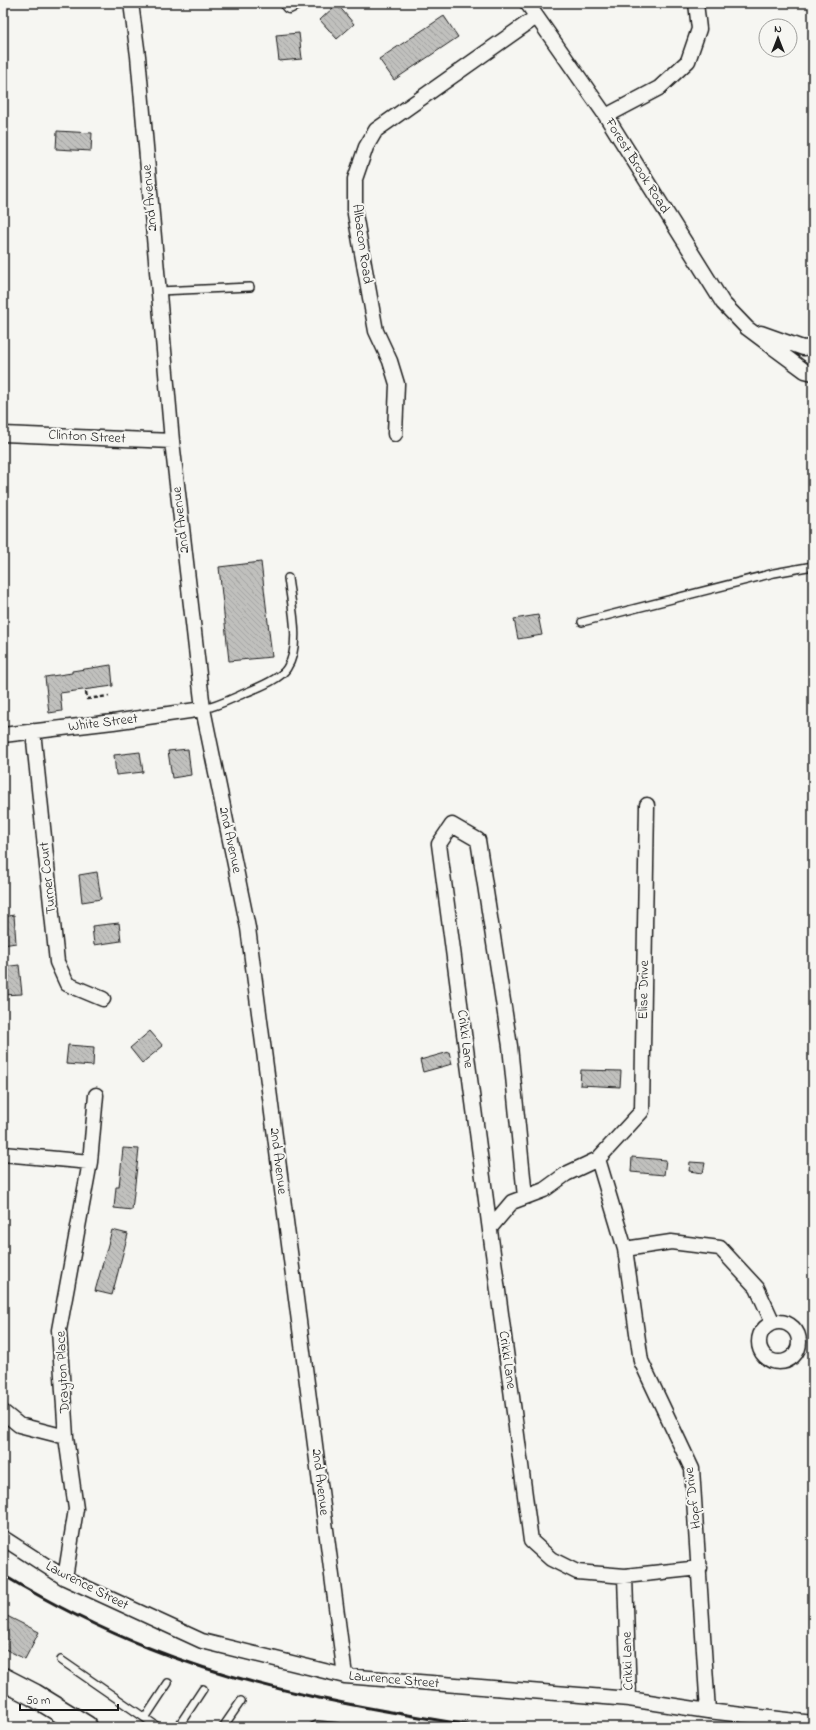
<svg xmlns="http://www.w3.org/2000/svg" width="816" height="1730" font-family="'Indie Flower',sans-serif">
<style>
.building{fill:url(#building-back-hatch);stroke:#1c1c1c}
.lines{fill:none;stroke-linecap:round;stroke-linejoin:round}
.service-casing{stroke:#1c1c1c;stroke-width:10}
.minor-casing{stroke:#1c1c1c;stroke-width:17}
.primary-casing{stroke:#1c1c1c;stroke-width:25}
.path{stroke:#1c1c1c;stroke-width:2.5;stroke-dasharray:4 3;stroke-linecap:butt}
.service{stroke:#f6f6f2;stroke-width:7}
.minor{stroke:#f6f6f2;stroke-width:14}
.primary{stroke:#f6f6f2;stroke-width:22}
.rail{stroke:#1c1c1c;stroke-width:3}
.labels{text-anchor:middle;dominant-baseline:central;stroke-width:4;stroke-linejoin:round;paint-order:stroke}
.street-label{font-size:14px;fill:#1c1c1c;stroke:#f6f6f2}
</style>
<defs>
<pattern id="building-back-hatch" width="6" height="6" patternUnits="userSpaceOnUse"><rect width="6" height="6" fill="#c0c0bd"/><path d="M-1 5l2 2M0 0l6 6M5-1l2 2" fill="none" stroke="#a4a4a2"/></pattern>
</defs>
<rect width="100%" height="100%" fill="#f6f6f2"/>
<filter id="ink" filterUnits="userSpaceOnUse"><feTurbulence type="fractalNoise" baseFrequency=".025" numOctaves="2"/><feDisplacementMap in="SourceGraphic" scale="8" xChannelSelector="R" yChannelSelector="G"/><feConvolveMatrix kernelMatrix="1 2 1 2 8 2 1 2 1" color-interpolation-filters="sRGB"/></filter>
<g filter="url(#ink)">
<path class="building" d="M337,4L354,24L337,39L320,20Z
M444,16L458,37L394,80L379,59Z
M299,33L302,59L279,61L276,35Z
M57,131L92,133L91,151L56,149Z
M261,562L272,657L229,661L219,567Z
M538,615L542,635L518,639L514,619Z
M111,665L113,686L60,693L62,711L49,713L45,677L72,673V671Z
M188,749L191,775L172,778L168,751Z
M140,752L143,772L116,775L114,755Z
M97,872L101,899L82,902L79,875Z
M14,915L16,943L3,945V917Z
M119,923L121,941L94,945L92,926Z
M19,965L22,994L3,995V967Z
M150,1031L163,1046L142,1063L130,1048Z
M68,1045L94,1047L93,1066L66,1064Z
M449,1052L452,1064L423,1072L420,1060Z
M581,1070L621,1071L620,1087L580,1085Z
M123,1148L139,1149L132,1210L114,1208L116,1187H119Z
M632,1157L666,1160L664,1175L631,1172Z
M690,1162L705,1163L703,1173L689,1171Z
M112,1230L128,1234L112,1295L95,1291Z
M3,1614L39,1632L25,1659L3,1648Z"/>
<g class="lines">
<g class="service-casing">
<path id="service" d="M159,291L250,287
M582,622L774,573L813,566
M203,709C218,706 231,699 245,693C257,688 281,679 287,668C302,646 291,603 288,578
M61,1660L158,1727
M145,1718L168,1683
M178,1727L203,1689
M223,1727L241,1701
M313,1727L317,1725L337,1727"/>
</g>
<g class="minor-casing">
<path id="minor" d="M131,3L138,56L172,441L203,709L248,928L345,1676
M527,3L606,116L723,303L747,328L805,371L813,373
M289,6L295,3
M606,116L659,88L688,61L699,29L696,3
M761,333L803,348L813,347
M3,434L172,441
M395,434L397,384L390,361L376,331L355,214V179L366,147L376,130L536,17
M33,731L57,962L67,984L103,999
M3,735L113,722L203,709
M3,1154L90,1162
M598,1159L625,1249L641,1361L692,1469L708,1711
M525,1197L510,1046L478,840L452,825L439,844L531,1541L551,1559L577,1572L625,1576L700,1568
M490,1228L512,1202L544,1190L566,1174L598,1159L642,1111L647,805
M625,1249L671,1242L720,1248L757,1288L773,1323
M759 1342a20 20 0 1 1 40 0a20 20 0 1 1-40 0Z
M3,1412L19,1425L66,1437
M3,1538L65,1578L202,1641L345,1676L629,1699L708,1711L813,1723
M625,1576L629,1699
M65,1578L76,1509L66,1437L59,1330L90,1162L96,1095"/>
</g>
<g class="primary-casing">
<path id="primary" d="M3,1679L34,1695L86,1727"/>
</g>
<path class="path" d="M86,692L87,699L109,696"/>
<use href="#service" class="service"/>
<use href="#minor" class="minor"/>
<use href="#primary" class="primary"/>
<path class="rail" d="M3,1575C50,1603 98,1628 149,1648C254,1690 368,1709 480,1727"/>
</g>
</g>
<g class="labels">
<g class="street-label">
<text transform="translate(637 166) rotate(58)">Forest Brook Road</text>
<text transform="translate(150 198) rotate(-95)">2nd Avenue</text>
<text transform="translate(362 244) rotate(82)">Albacon Road</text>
<text transform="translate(87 437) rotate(3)">Clinton Street</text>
<text transform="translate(181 520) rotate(-97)">2nd Avenue</text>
<text transform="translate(103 723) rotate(-7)">White Street</text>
<text transform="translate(230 840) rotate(78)">2nd Avenue</text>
<text transform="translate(48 878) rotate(-96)">Turner Court</text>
<text transform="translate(644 990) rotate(-89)">Elise Drive</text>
<text transform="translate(465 1039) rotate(83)">Crikki Lane</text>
<text transform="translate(278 1161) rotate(83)">2nd Avenue</text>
<text transform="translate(507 1360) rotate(82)">Crikki Lane</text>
<text transform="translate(63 1372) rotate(-93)">Drayton Place</text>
<text transform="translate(320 1482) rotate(83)">2nd Avenue</text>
<text transform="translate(693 1498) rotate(-97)">Hopf Drive</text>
<text transform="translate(87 1586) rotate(27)">Lawrence Street</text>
<text transform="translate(628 1661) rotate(-92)">Crikki Lane</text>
<text transform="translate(394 1680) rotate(5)">Lawrence Street</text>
</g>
</g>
<rect width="816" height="1730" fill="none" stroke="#f6f6f2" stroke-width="16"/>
<rect x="8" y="8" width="800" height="1714" fill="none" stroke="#1c1c1c" stroke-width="1.5" filter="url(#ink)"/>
<g transform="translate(778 38)"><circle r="19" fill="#f6f6f2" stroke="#9f9f9c"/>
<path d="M0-3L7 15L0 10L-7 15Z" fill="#1c1c1c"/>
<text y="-6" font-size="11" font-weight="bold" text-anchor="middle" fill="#1c1c1c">N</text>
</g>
<path d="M20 1704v6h98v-6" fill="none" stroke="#1c1c1c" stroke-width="2"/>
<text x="26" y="1704" font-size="12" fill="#1c1c1c" stroke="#f6f6f2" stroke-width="3" paint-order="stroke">50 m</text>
</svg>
